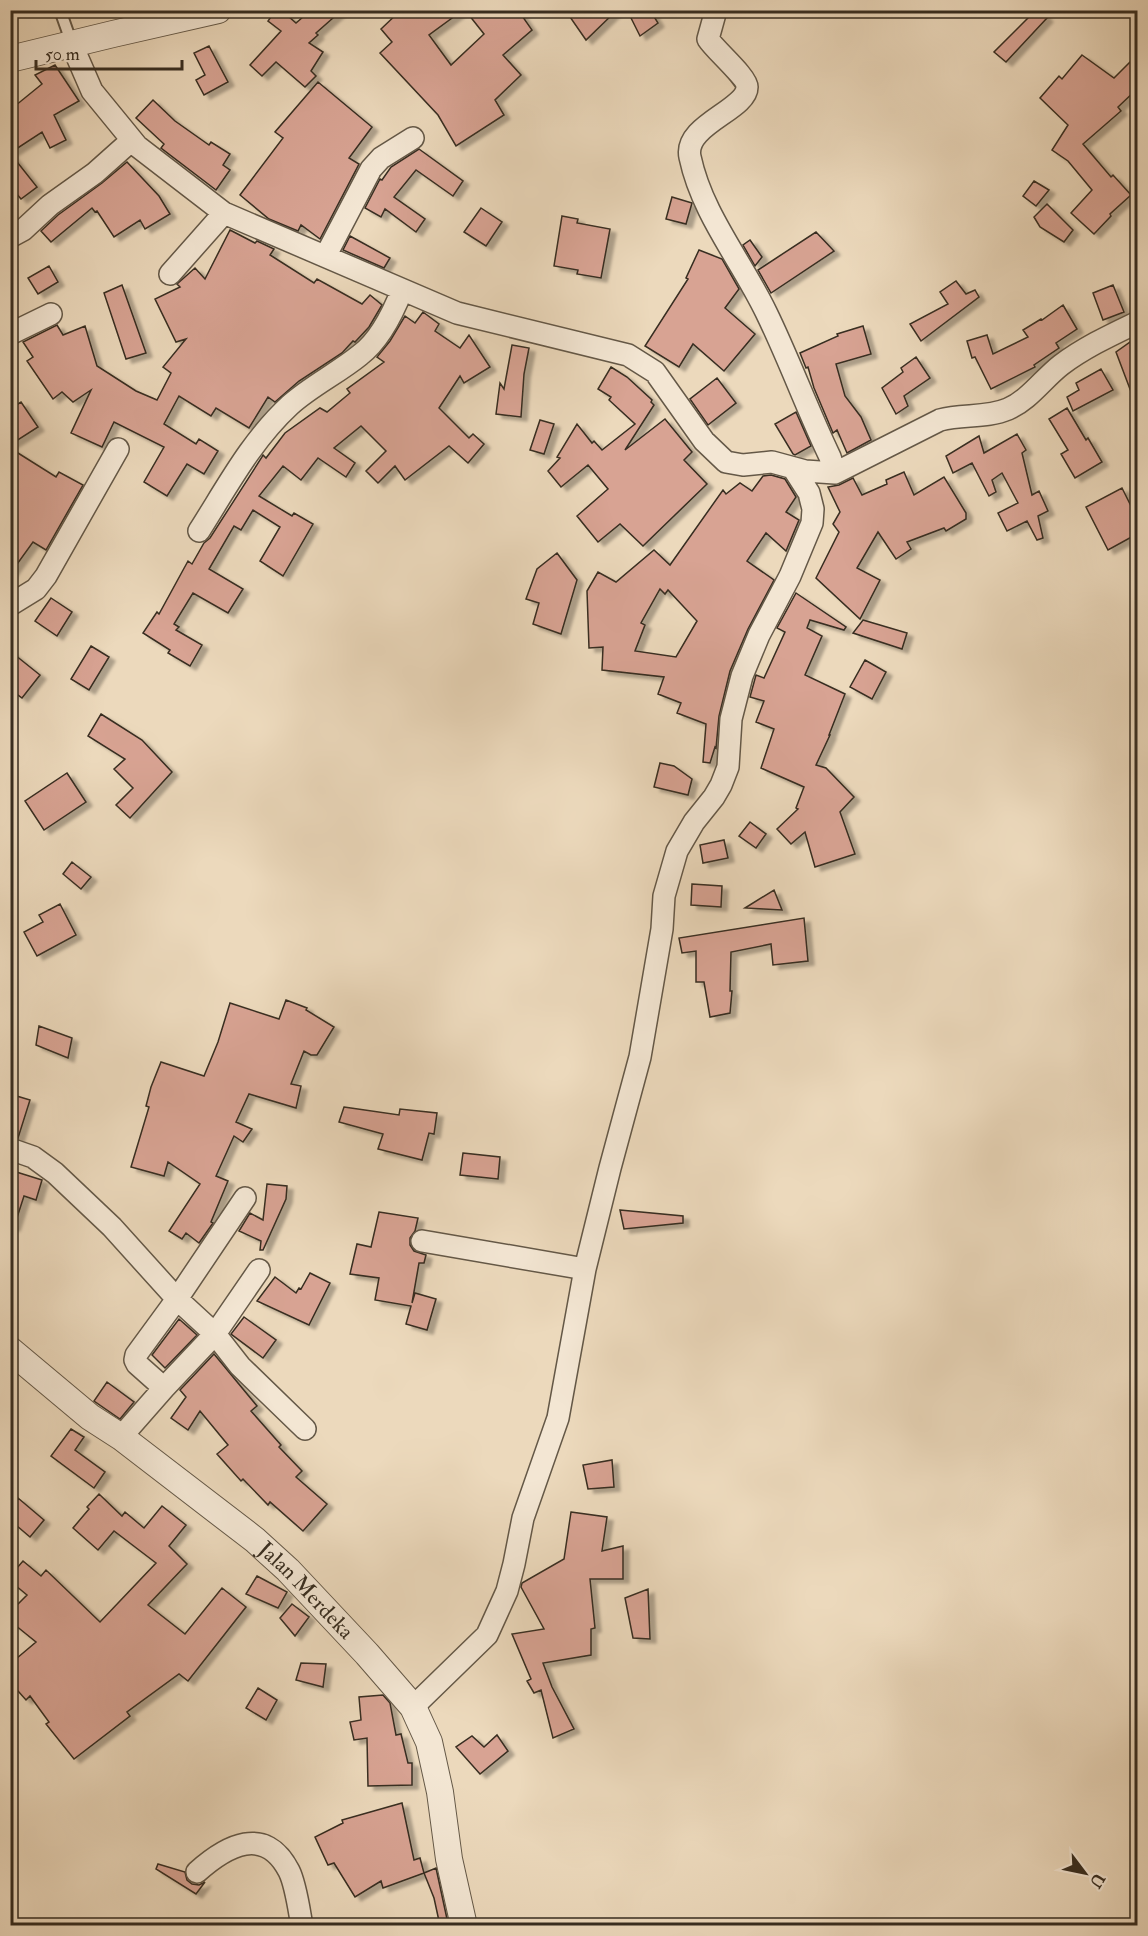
<svg xmlns="http://www.w3.org/2000/svg" width="1148" height="1936" font-family="'IM FELL Double Pica',serif">
<style>
.building{fill:#d8a393;stroke:#372d20;stroke-width:1.5;fill-rule:evenodd;filter:url(#shadow)}
.lines{fill:none;stroke-linecap:round;stroke-linejoin:round}
.service-casing{stroke:#645847;stroke-width:14}
.minor-casing{stroke:#645847;stroke-width:24}
.tertiary-casing{stroke:#645847;stroke-width:28}
.service{stroke:#f3e6d3;stroke-width:10}
.minor{stroke:#f3e6d3;stroke-width:21}
.tertiary{stroke:#f3e6d3;stroke-width:26}
.labels{text-anchor:middle;dominant-baseline:central;stroke-width:4.5;stroke-linejoin:round;paint-order:stroke}
.street-label{font-size:22px;fill:#372d20;stroke:#f3e6d3}
</style>
<defs>
<filter id="shadow"><feDropShadow dx="6" dy="4" stdDeviation="1.5" flood-color="#0004"/></filter>
</defs>
<rect width="100%" height="100%" fill="#ecd9bc"/>
<filter id="stains"><feTurbulence type="fractalNoise" baseFrequency=".00333" numOctaves="4"/><feColorMatrix values="0 0 0 0 .2 0 0 0 0 .09 0 0 0 0 .02 0 0 0 .5 -.17"/></filter>
<radialGradient id="worn" r=".72"><stop offset=".6" stop-color="#630" stop-opacity="0"/><stop offset="1" stop-color="#630" stop-opacity=".3"/></radialGradient>
<path class="building" d="M276,10H281L296,23L311,10H342L316,33L318,35L309,43L323,52L311,71L316,76L305,87L276,62L262,76L250,65L281,31L268,21Z
M401,10H463L429,35L451,65L484,34L465,10H518L532,30L503,55L521,75L495,100L504,115L456,146L438,115L380,53L392,42L381,29Z
M580,10H617L586,40L570,17Z
M627,10H650L658,23L640,36Z
M1036,10H1039L1047,18L1006,62L994,52Z
M209,46L228,82L204,95L196,80L205,75L194,53Z
M1082,55L1114,78L1137,55V89L1118,107L1121,111L1083,144L1111,177L1113,175L1131,195L1110,214L1111,216L1094,234L1071,213L1092,190L1068,161L1052,150L1068,125L1040,98L1059,76L1062,79Z
M55,65L79,101L54,115L66,140L50,148L42,132L10,153V110L42,84L35,75Z
M318,82L372,127L349,158L359,164L320,239L301,225L298,231L269,219L240,195L283,138L275,132Z
M153,100L175,121L209,145L211,142L230,154L223,165L230,170L216,190L161,148L164,144L136,118Z
M419,149L463,181L453,196L416,170L394,197L425,219L416,232L385,209L381,217L365,208L380,179L382,180L391,167Z
M10,153L37,187L21,199L10,186Z
M127,162L159,196L170,214L145,229L140,220L114,237L97,211L95,212L92,208L51,242L41,231L58,215L102,183Z
M1034,181L1049,190L1036,206L1023,196Z
M672,197L692,203L686,224L666,219Z
M1047,204L1073,230L1064,242L1040,227L1034,217Z
M481,208L502,222L486,246L464,232Z
M562,216L578,219L577,223L610,229L601,278L577,274L578,270L554,266Z
M230,230L255,243L257,241L274,249L270,255L314,283L317,279L362,304L370,295L382,305L369,327L355,342L353,341L342,353L299,381L275,402L268,397L249,428L216,408L211,416L179,396L164,424L196,444L199,439L218,451L204,474L187,464L167,496L144,482L164,447L114,422L102,447L71,433L91,390L73,402L62,392L53,399L27,361L33,357L23,342L57,325L63,335L85,326L97,366L136,391L157,400L171,373L163,367L186,339L176,342L155,299L180,287L177,284L195,268L205,279Z
M816,232L834,251L771,293L758,270Z
M350,236L390,258L384,268L343,250Z
M750,240L762,257L755,266L743,245Z
M699,250L722,259L739,289L725,308L755,334L724,371L693,344L679,367L645,346L688,279L686,278Z
M49,266L58,282L38,294L28,278Z
M956,281L966,294L975,290L979,297L921,341L910,324L948,304L940,292Z
M122,285L146,353L126,359L104,293Z
M1113,285L1124,312L1103,320L1093,293Z
M1063,305L1077,329L1056,343L1059,348L1034,365L1035,367L991,389L975,357L972,358L967,341L987,335L993,354L1028,337L1023,330L1041,319L1042,320Z
M423,312L439,324L435,331L460,348L469,335L490,367L464,383L460,376L439,408L469,438L473,434L484,444L468,463L449,446L405,480L395,466L378,483L366,471L386,451L361,426L334,448L355,463L346,477L318,458L301,480L283,466L259,496L292,516L294,513L313,524L283,576L260,561L280,527L253,510L241,530L234,526L209,569L243,589L228,613L193,593L174,624L179,627L176,630L202,645L190,666L168,653L170,650L143,633L157,612L159,614L188,561L192,564L204,543L210,538L262,457L263,455L266,458L285,433L320,408L327,412L350,393L347,389L384,362L377,357L390,341L405,316L415,323Z
M863,326L871,354L836,364L845,396L861,417L871,440L847,453L837,430L833,433L814,388L808,367L806,368L800,353L838,336L837,334Z
M1133,340L1137,350L1136,405L1116,352Z
M512,345L529,348L524,374L521,417L496,414L500,383L504,389Z
M916,357L930,378L904,396L908,406L896,414L882,388L903,372L901,368Z
M611,367L627,377L652,400L651,402L654,405L625,450L665,419L692,452L684,460L707,484L643,546L620,524L598,542L577,516L608,489L588,465L561,487L548,471L560,458L557,457L577,424L592,443L594,441L602,450L635,424L609,400L611,397L598,389Z
M1101,369L1113,390L1073,411L1067,397L1079,390L1076,383Z
M717,378L736,403L708,425L690,399Z
M21,402L38,427L10,445V409Z
M1067,408L1086,440L1088,438L1102,462L1075,478L1061,454L1068,450L1049,419Z
M796,412L811,446L795,455L793,454L775,424Z
M540,420L554,424L544,454L530,450Z
M1017,434L1026,450L1022,453L1032,495L1039,491L1048,511L1038,516L1043,538L1037,540L1027,521L1007,531L998,513L1018,503L1002,473L992,480L996,492L989,496L972,463L953,473L946,456L979,436L984,453Z
M10,448L56,477L59,472L83,485L46,550L33,542L10,574Z
M904,472L914,495L944,477L966,513V519L946,531L944,528L907,542L911,549L896,559L878,532L857,568L880,580L860,619L816,578L839,532L833,524L840,512L828,487L839,485L853,478L862,495L887,484L886,480Z
M771,475L785,479L796,497L786,512L799,520L786,551L766,533L747,561L774,580L748,629L730,671L719,716L716,748L715,747L710,763L703,762L706,724L677,713L681,703L658,694L664,677L602,670L603,647L589,648L587,591L598,572L616,582L654,550L670,565L723,490L726,494L740,483L752,491L763,476ZM660,589L665,594L668,590L697,621L676,657L635,651L645,625L641,623Z
M1122,488L1137,518V534L1108,550L1086,507Z
M557,553L577,580L561,634L533,624L539,603L526,599L537,569Z
M796,593L846,627L844,630L810,620L807,628L822,636L805,675L845,694L829,735H830L816,765L826,768L854,797L840,812L855,854L815,867L805,832L791,844L777,829L798,809L796,808L804,787L761,768L774,729L756,722L764,701L750,697L756,675L764,678L785,632L777,628Z
M51,598L72,612L57,636L35,621Z
M863,620L907,633L902,649L853,633Z
M91,646L109,657L89,690L71,679Z
M10,651L40,675L22,698L10,689Z
M865,660L886,672L872,699L850,687Z
M101,714L142,740L172,772L130,818L116,805L133,788L114,769L125,759L88,736Z
M660,763L674,766L692,779L688,795L654,787Z
M67,773L86,802L44,830L25,801Z
M750,822L766,834L756,848L739,836Z
M724,840L728,858L703,863L700,845Z
M72,862L91,877L81,889L63,874Z
M692,884L722,886L721,907L691,905Z
M774,890L782,910L745,908Z
M60,904L76,935L37,956L24,932L43,922L39,915Z
M804,918L808,961L773,965L771,944L731,952L730,991H732L730,1013L710,1017L704,982H696V951L682,953L679,938Z
M286,1000L307,1008L306,1010L334,1027L317,1055H311L304,1051L291,1084L301,1086L296,1108L249,1094L236,1122L252,1129L243,1142L234,1136L216,1176L228,1181L211,1222L213,1223L199,1243L186,1233L182,1239L169,1231L200,1184L168,1162L164,1176L131,1167L149,1107L146,1106L151,1087L161,1062L204,1076L218,1042L230,1003L279,1019Z
M39,1026L72,1038L68,1058L36,1045Z
M10,1094L30,1100L18,1138L10,1137Z
M344,1107L399,1115L400,1109L437,1113L434,1134L429,1133L422,1160L378,1149L383,1134L339,1122Z
M463,1153L500,1157L498,1179L460,1175Z
M10,1170L42,1180L36,1200L24,1196L14,1227H10Z
M267,1184L287,1186L286,1199L263,1250H260L261,1241L239,1231L250,1213L263,1220Z
M620,1210L683,1216V1223L624,1229Z
M379,1212L418,1218L415,1231L410,1238V1245L414,1251L426,1255L424,1263H419L412,1303L415,1293L436,1299L427,1330L406,1324L411,1306L375,1300L379,1278L350,1274L357,1244L371,1247Z
M310,1273L330,1283L309,1325L257,1301L275,1277L296,1293L299,1288L301,1289Z
M244,1317L276,1340L263,1358L231,1334Z
M179,1319L197,1335L165,1368L152,1355Z
M214,1354L257,1406L251,1411L281,1445L279,1447L302,1471L296,1477L327,1504L303,1531L270,1502L268,1505L243,1479L241,1481L217,1454L228,1445L200,1411L188,1430L171,1418L186,1397L180,1390Z
M107,1382L134,1402L120,1419L94,1401Z
M71,1429L84,1437L75,1450L105,1472L94,1488L51,1456Z
M612,1460L614,1487L588,1489L583,1465Z
M99,1494L122,1516L125,1512L144,1528L162,1506L186,1525L169,1546L187,1564L148,1605L185,1634L222,1588L246,1607L188,1681L179,1674L127,1712L130,1716L74,1759L46,1724L49,1722L30,1696L26,1700L10,1682V1664L36,1642L10,1621V1612L27,1595L10,1581V1576L23,1561L41,1576L46,1570L100,1622L156,1563L114,1531L98,1550L73,1528L89,1509L87,1507Z
M18,1498L44,1520L30,1537L10,1520V1507Z
M571,1512L607,1517L602,1551L623,1546V1579H590L595,1628L591,1629V1655L543,1663L552,1687L574,1729L553,1738L541,1690L534,1693L527,1681L531,1679L512,1634L544,1629L521,1587L522,1583L564,1559Z
M257,1576L287,1592L278,1608L246,1594Z
M648,1589L650,1639L633,1638L625,1598Z
M292,1604L309,1617L295,1636L280,1618Z
M301,1663L326,1664L323,1687L296,1680Z
M258,1688L277,1700L266,1720L246,1708Z
M383,1695L390,1703L396,1735L401,1734L408,1763H412V1785L368,1786L367,1738L354,1740L350,1722L361,1720L359,1697Z
M497,1735L508,1751L480,1774L456,1747L472,1736L484,1747Z
M402,1803L414,1860L420,1858L424,1873L383,1888L381,1881L355,1897L334,1863L328,1865L315,1837L343,1823L342,1820Z
M158,1864L185,1872L187,1880L192,1884L199,1885L205,1882L196,1894L156,1869Z
M436,1868L447,1919L439,1921L434,1898L424,1873Z"/>
<g class="lines">
<g class="service-casing">
<path id="service" d="M60,10L72,44"/>
</g>
<g class="minor-casing">
<path id="minor" d="M716,10L708,39C715,50 747,77 747,87C747,110 683,125 690,157C702,214 741,260 766,312C789,359 807,409 830,457L835,473
M72,45L92,91L137,146L224,213L457,313L628,355L655,372L704,441L726,462L743,465L772,462L805,471L835,473L940,420C962,414 987,418 1008,409C1029,400 1043,379 1061,365C1085,347 1111,335 1138,322
M10,237L23,230L50,205L95,173L132,140
M326,255L371,169L381,158L413,138
M170,274L224,213
M10,334L51,314
M199,531C227,487 251,441 290,405C311,386 338,373 360,355C380,340 393,313 402,290
M10,605L36,589L46,576L118,449
M10,1149L33,1157L55,1173L112,1227L177,1299L215,1334L240,1366L305,1429
M422,1241L585,1269
M164,1388L137,1364L135,1360L136,1355L177,1299L245,1198
M121,1437L164,1388L215,1334L259,1270
M413,1707L487,1635L507,1591L514,1564L523,1518L558,1418L585,1269L610,1168L640,1057L662,929L664,896L677,851L694,822L714,797L721,785L728,767L731,719L742,676L759,635L790,576L812,523L813,509L809,493L793,468
M197,1872C226,1846 265,1824 289,1871C296,1885 299,1910 302,1926"/>
</g>
<g class="tertiary-casing">
<g id="tertiary">
<path d="M10,59L113,34L218,10"/>
<path id="s1" d="M10,1350L90,1417L121,1437L255,1540L288,1570L367,1654L413,1707L429,1742L440,1792L449,1859L464,1926"/>
</g>
</g>
<use href="#service" class="service"/>
<use href="#minor" class="minor"/>
<use href="#tertiary" class="tertiary"/>
</g>
<g class="labels">
<g class="street-label">
<text stroke="none"><textPath href="#s1" startOffset="382">Jalan Merdeka</textPath></text>
</g>
</g>
<rect width="1148" height="1936" fill="none" stroke="#ecd9bc" stroke-width="36"/>
<rect x="12" y="12" width="1124" height="1912" fill="none" stroke="#372d20" stroke-width="3"/>
<rect x="18" y="18" width="1112" height="1900" fill="none" stroke="#372d20" stroke-width="1.5"/>
<g transform="translate(1085 1873) rotate(122)" stroke="#f3e6d3" stroke-width="4.5" paint-order="stroke">
<path d="M0-4.5L10 22L0 15L-10 22Z" fill="#372d20"/>
<text y="-9" font-size="16" font-weight="bold" text-anchor="middle" fill="#372d20">U</text>
</g>
<path d="M36 60v9h146v-9" fill="none" stroke="#372d20" stroke-width="3"/>
<text x="45" y="60" font-size="18" fill="#372d20" stroke="#f3e6d3" stroke-width="4.5" paint-order="stroke">50 m</text>
<rect width="100%" height="100%" filter="url(#stains)"/>
<rect width="100%" height="100%" fill="url(#worn)"/>
</svg>
